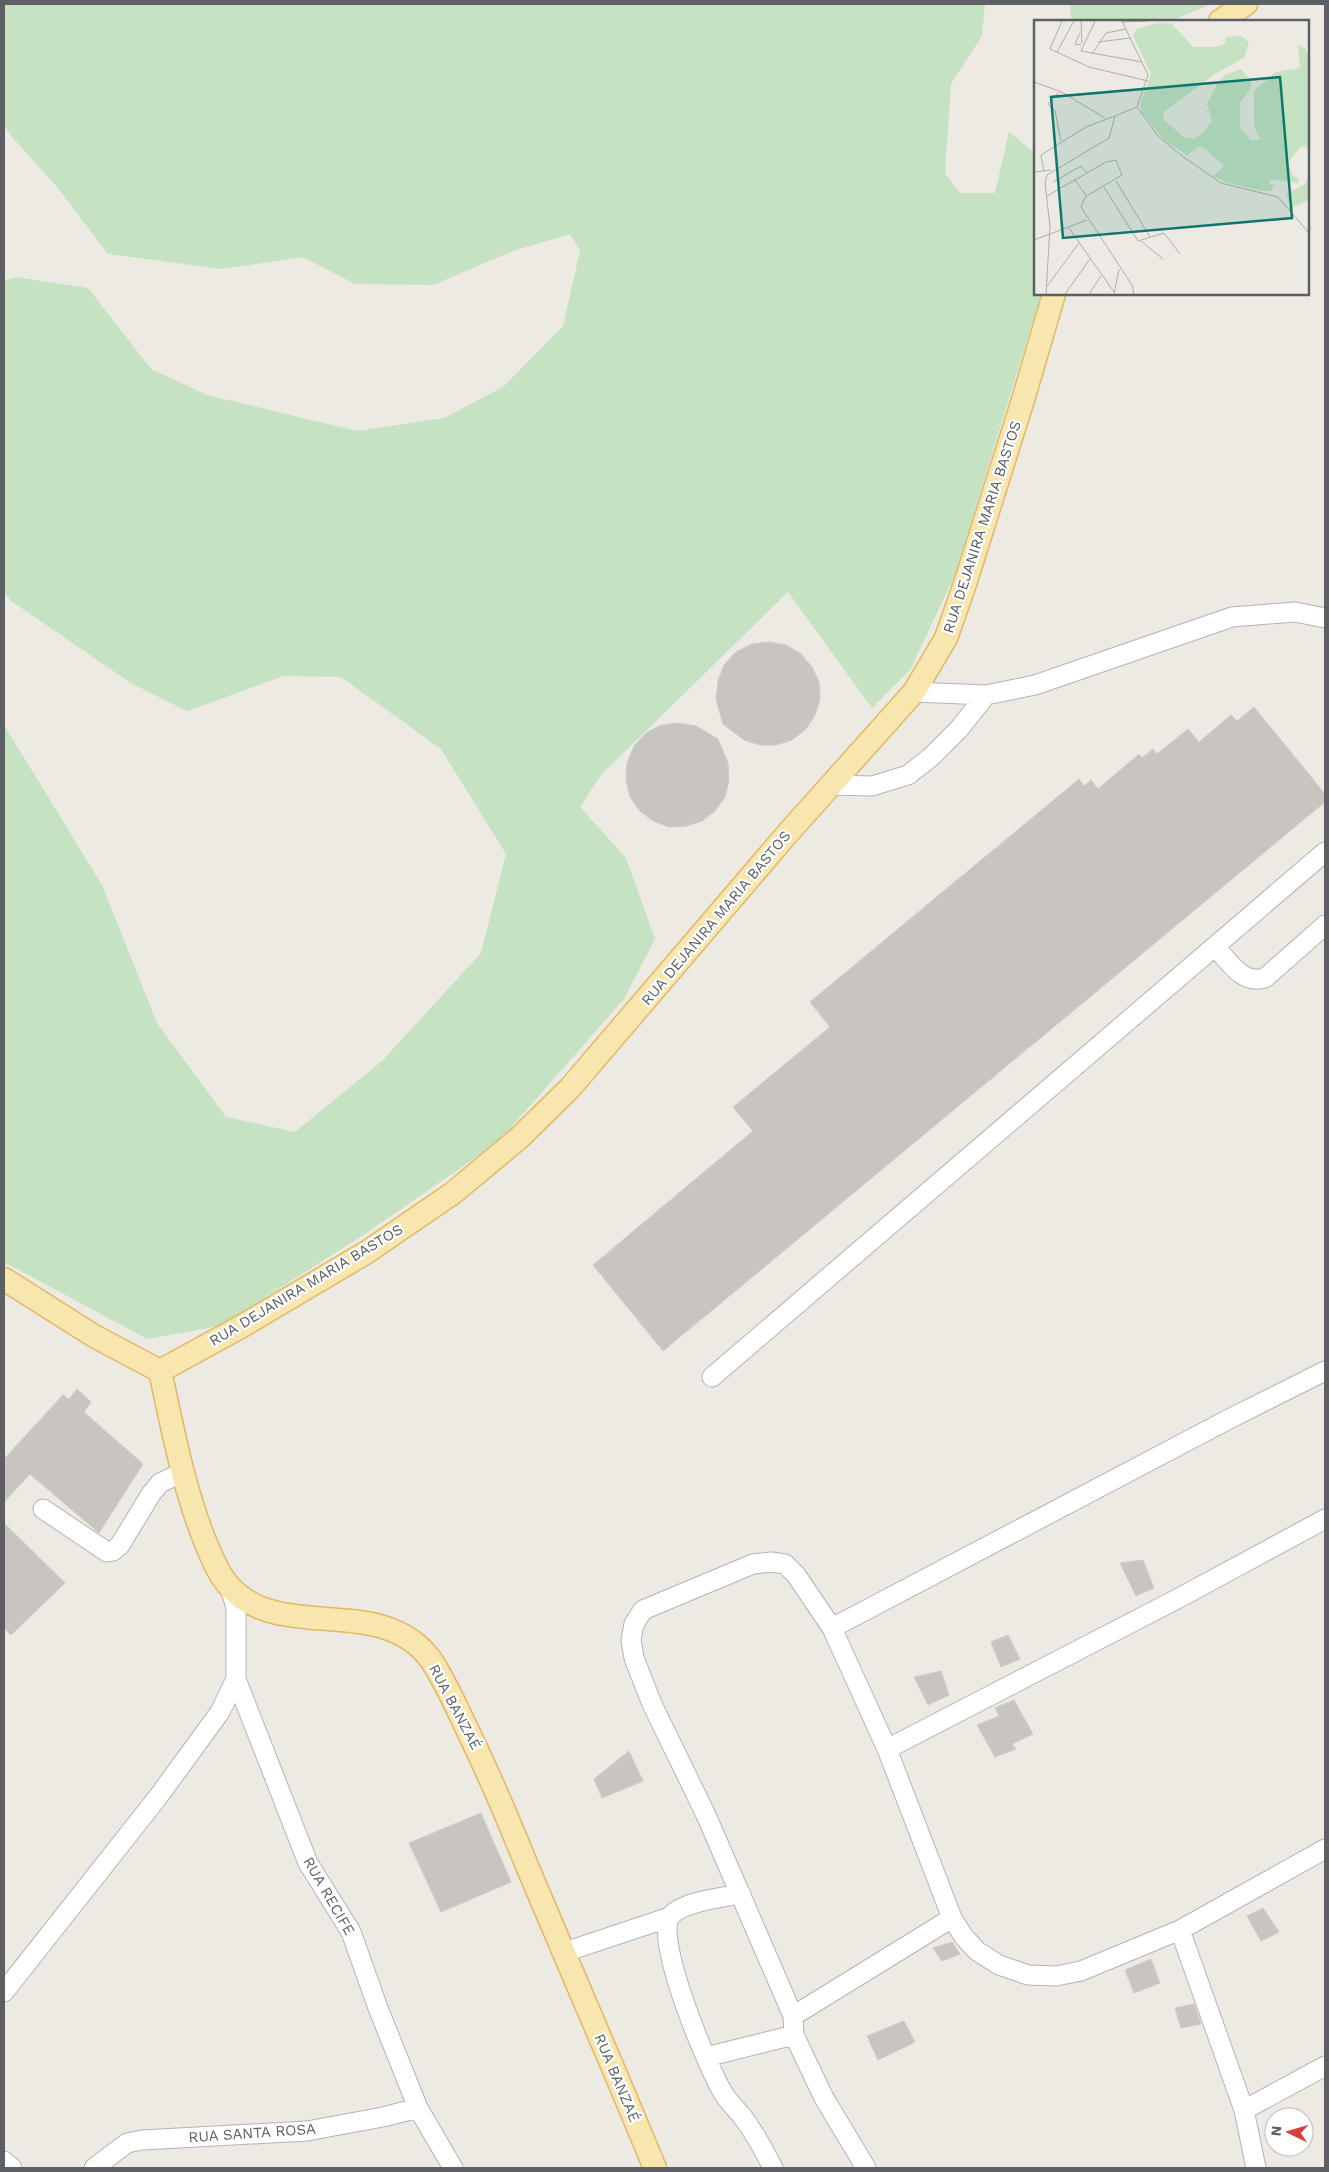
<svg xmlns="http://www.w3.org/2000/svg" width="1329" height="2172" font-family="'Work Sans',sans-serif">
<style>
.green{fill:#c5e2c2}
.building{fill:#c8c5c0;stroke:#d1cbc2}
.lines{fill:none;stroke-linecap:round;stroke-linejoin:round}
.minor-casing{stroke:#b1b4b7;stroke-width:21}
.major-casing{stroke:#e3b766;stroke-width:25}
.minor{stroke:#fff;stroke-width:19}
.major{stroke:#f7e6ae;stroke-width:22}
.labels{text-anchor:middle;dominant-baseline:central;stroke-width:4.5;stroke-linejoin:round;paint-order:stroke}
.street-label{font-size:15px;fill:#5c5f63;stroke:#fff}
.inset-road{fill:none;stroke:#afaeac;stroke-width:1}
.view{fill:#0f766e;fill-opacity:0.15;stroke:#0f766e;stroke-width:2.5}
.inset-edge{fill:none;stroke:#5c5f63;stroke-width:2.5}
</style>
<rect width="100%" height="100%" fill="#edeae3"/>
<path class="green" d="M4,4H985L982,36L951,84L945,173L960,193H995L1009,132L1035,153V294H1041L955,575L910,670L872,708L788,592L601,775L580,807L626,858L655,939L624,999L498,1142L365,1234L220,1326L147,1339L4,1262V725L102,885L157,1023L226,1117L295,1132L382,1061L481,953L506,854L441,749L341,677L284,676L187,711L131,683L11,601L4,592V281L15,277L88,288L151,369L207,395L357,431L444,418L503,387L563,326L580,251L570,234L513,251L433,285L355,284L303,257L222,269L108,254L57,187L12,137L4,125Z
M1070,4H1211L1171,21H1076L1071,18Z"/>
<path class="building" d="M769,642L786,645L801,654L812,667L819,682L820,699L815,715L806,729L792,740L776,745H760L744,740L723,724L716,699L718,681L724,665L736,652L752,644Z
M1254,707L1325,794V802L663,1351L593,1265L753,1131L733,1107L830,1027L810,1002L1079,779L1084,786L1091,780L1098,789L1139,754L1142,758L1153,749L1157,754L1188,729L1199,742L1231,715L1237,721Z
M678,723L696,726L718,739L728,763L729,780L725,797L715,811L702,821L686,826L669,827L653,821L640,811L630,797L626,780L627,763L634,746L646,733L661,725Z
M77,1389L91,1402L84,1412L143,1464L99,1533L30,1474L4,1502V1459L63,1395L69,1399Z
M4,1523L65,1583L11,1635L4,1628Z
M1143,1560L1154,1588L1136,1596L1120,1563Z
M1008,1635L1020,1659L1001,1667L991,1642Z
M941,1671L949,1695L928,1705L914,1677Z
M1014,1700L1033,1734L1012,1744L1016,1749L995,1757L977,1725L999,1716L995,1708Z
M629,1751L643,1781L602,1798L594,1779Z
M481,1813L511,1882L441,1912L409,1843Z
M1263,1908L1279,1932L1261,1941L1247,1916Z
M952,1942L960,1954L942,1961L933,1948Z
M1151,1959L1160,1983L1134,1993L1125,1970Z
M1194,2004L1201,2024L1181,2028L1175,2008Z
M904,2021L915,2042L878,2060L867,2036Z"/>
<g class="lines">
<g class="minor-casing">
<path id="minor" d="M914,692L986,695L1035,685L1232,617L1295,612L1325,618
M832,785L872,786L908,775L931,757L959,729L986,695
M1215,947C1230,962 1242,985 1265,978L1325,925
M712,1377L1325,852
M43,1509L107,1552L113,1551L120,1545L151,1494L160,1483L183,1472
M230,1587L236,1608V1679L308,1863L351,1932L378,2008L418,2108L453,2168
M832,1628L1231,1418L1325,1371
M887,1749L1179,1598L1325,1519
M741,1894C723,1897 680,1902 670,1917C654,1939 709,2072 725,2096C730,2103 736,2109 742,2116C754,2132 764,2150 773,2168
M1180,1930L1244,2110L1256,2168
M565,1952L670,1917
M4,1992L158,1797L220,1712L236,1679
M793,2016L952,1918
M706,2057L794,2035
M1244,2110L1325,2066
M4,2161L12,2168
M94,2168L127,2143L142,2140L307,2131L383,2117L418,2108
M866,2168L824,2098L794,2035L793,2016L706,1815L652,1704L634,1658L631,1640L634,1624L643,1610L753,1564L771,1562L785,1564L796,1575L832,1628L887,1749L952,1918L964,1937L977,1951L999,1965L1028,1975L1056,1976L1081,1971L1180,1930L1325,1849"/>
</g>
<g class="major-casing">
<path id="major" d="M1220,21L1246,4
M4,1279L94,1336L160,1371
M160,1371L244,1325L367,1252L453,1193L518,1139L570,1088L788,833L914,692L946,638L965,584L1023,400L1054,294
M160,1371C173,1430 184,1491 207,1546C213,1560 219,1575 229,1586C280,1644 382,1592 431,1660C445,1681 455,1704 466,1727C488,1772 508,1819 527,1866C570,1966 613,2067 655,2168"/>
</g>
<use href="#minor" class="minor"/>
<use href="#major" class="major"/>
</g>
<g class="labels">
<g class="street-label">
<text transform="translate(982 527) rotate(-72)">RUA DEJANIRA MARIA BASTOS</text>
<text transform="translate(716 918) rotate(-50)">RUA DEJANIRA MARIA BASTOS</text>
<text transform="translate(306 1285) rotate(-31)">RUA DEJANIRA MARIA BASTOS</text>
<text transform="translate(455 1707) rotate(62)">RUA BANZAÉ</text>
<text transform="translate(329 1896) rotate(60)">RUA RECIFE</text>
<text transform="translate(617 2078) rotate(67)">RUA BANZAÉ</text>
<text transform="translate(252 2133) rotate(-4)">RUA SANTA ROSA</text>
</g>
</g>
<g transform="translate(1034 20)">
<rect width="275" height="275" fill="#edeae3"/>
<path d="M125,3L138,4L159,27H180L191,24L192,17L207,16L215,22L210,38L181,54L130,92L129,99L150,117L160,119L171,111L178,100L173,84L183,64L191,55L207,49L217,62L216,69L206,83V108L217,120H226L220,106V71L242,52L266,48L264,25L271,28L275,36V137V128L267,126L254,142L258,154L265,160L264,163L236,159L235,164L241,165L237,171H229L194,163L179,156L190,146L170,128L166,126L153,135L130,120L108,93L106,85L117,54L99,16L102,9ZM275,156V180L258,188L252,174L271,164Z" fill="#c5e2c2"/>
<path class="inset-road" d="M28,1L16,29L55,47L114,61M47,1L48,24M61,1L47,31L108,42M88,1L114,55L103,87M89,2L113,1M46,13L41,24L47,25M64,22L96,18M23,32L40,1M58,34L72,13L92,9M0,62L25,71M14,84L26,71L71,98M14,84L21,91L27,121M103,87L124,116L148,136L187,163L244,177L275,213M0,152L17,150M10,152L7,135L52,107L81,96M41,160L52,175M82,161L116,217M19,162L47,146L53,153M70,167L104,221L130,213L146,234M13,176L72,142L82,140L88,155L51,177L47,187L98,265L100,274M35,208L80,272M0,220L53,200M107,221L129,239M13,266L45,223M12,274L16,207L11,163L13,155L75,118L81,96L103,87M31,274L56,239M55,274L67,256M80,274L85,249"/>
<path class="view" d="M246,57L258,198L29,218L17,77Z"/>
<rect width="275" height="275" class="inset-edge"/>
</g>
<rect width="1329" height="2172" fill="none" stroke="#5c5f63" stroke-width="10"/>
<g transform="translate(1289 2132) rotate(275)"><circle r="24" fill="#ffffff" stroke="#bebfc1"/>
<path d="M0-4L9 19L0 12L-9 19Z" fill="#d73f3f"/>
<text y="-8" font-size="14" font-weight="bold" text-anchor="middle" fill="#5c5f63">N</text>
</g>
</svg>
